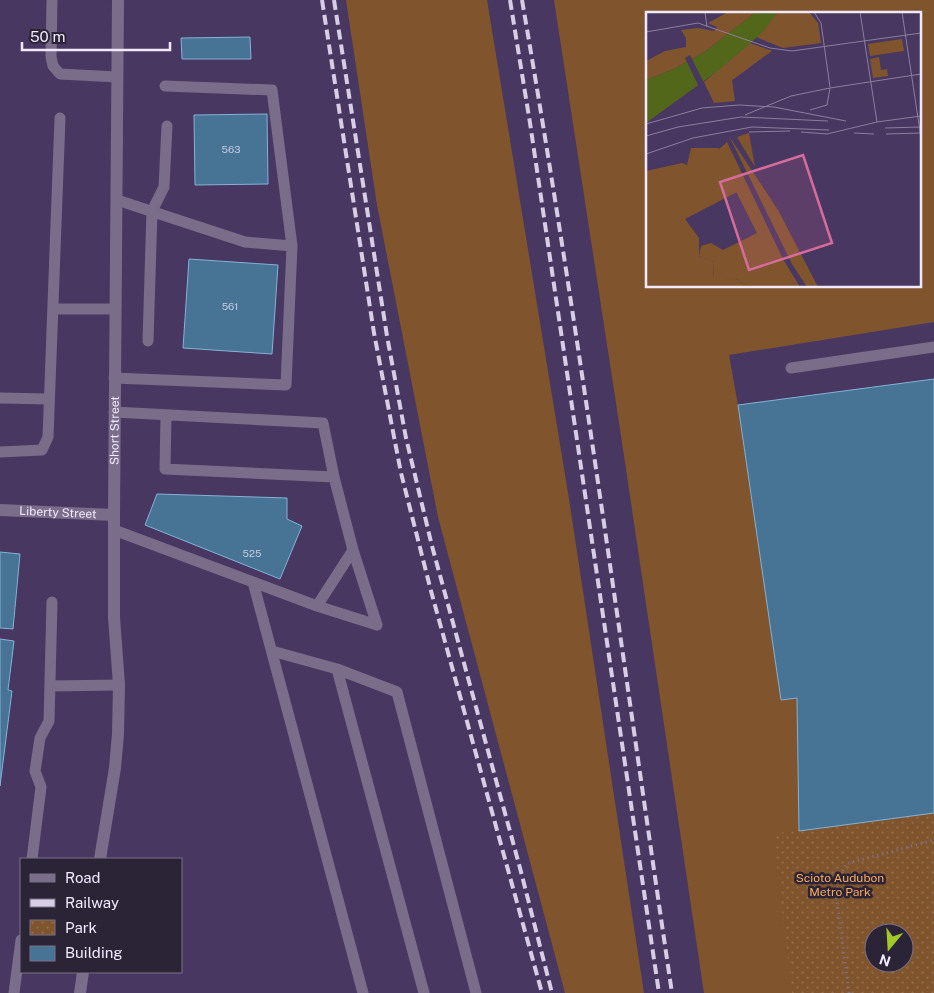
<svg xmlns="http://www.w3.org/2000/svg" width="934" height="993" font-family="'Public Sans',sans-serif">
<style>
.grass{fill:#80552d;fill-rule:evenodd}
.park{fill:url(#park-dots);fill-rule:evenodd}
.building{fill:#477395;stroke:#84b2d7}
.lines{fill:none;stroke-linecap:round;stroke-linejoin:round}
.path{stroke:#817395;stroke-width:3;stroke-dasharray:1 4;stroke-linecap:butt}
.service{stroke:#796d8a;stroke-width:11}
.minor{stroke:#796d8a;stroke-width:12}
.rail{stroke:#d7cde5;stroke-width:4;stroke-dasharray:10 5;stroke-linecap:butt}
.labels{text-anchor:middle;dominant-baseline:central;stroke-width:5;stroke-linejoin:round;paint-order:stroke}
.number-label{font-size:10px;fill:#c6cce4}
.street-label{font-size:12px;fill:#f1e9fe;stroke:#2b2336}
.park-label{font-size:12px;fill:#fbab5d;stroke:#2b2336}
.inset-road{fill:none;stroke:#8c7e9f;stroke-width:1}
.view{fill:#d56c9c;fill-opacity:0.15;stroke:#d56c9c;stroke-width:2.5}
.inset-edge{fill:none;stroke:#f1e9fe;stroke-width:2.5}
</style>
<defs>
<pattern id="park-dots" width="8" height="8" patternUnits="userSpaceOnUse" patternTransform="scale(1.25)"><rect width="8" height="8" fill="#80552d"/><path d="M2 2h.1M6 6h.1" fill="none" stroke="#926d4c" stroke-width="1.8" stroke-linecap="round"/></pattern>
</defs>
<rect width="100%" height="100%" fill="#483760"/>
<path class="grass" d="M346,0H487L569,499L644,993H565L438,517L377,205Z
M554,0H934V322L729,355L738,405L781,700L797,698L799,831L840,993H704L620,429ZM648,14H920V286H648Z"/>
<path class="park" d="M934,810V993H792L773,834ZM874,933H904V963H874Z"/>
<path class="building" d="M250,37L251,59H182L181,38Z
M267,114L268,184L195,185L194,115Z
M189,259L278,265L272,354L183,348Z
M934,379V813L799,831L797,698L781,700L738,405Z
M157,494L287,498V519L302,526L280,579L145,525Z
M0,552L20,554L13,629L0,628Z
M0,639L14,641L8,690L12,691L0,786Z"/>
<g class="lines">
<path class="path" d="M849,993L835,886L846,864L934,840"/>
<path class="service" d="M52,0L51,57L53,66L60,74L117,77
M117,200L245,242L292,246
M53,309H115
M148,341L152,211L164,187L167,126
M791,368L934,347
M114,378L286,385L292,246L272,90L165,86
M0,398L49,399
M166,416L165,469L334,477
M0,452L42,450L48,437L60,118
M114,530L317,606L353,550L334,477L323,423L114,412
M253,582L363,993
M317,606L377,625L353,550
M272,651L337,669L424,993
M337,669L397,692L476,993
M50,686L119,685
M32,859L41,787L35,771L40,738L49,721L52,602
M14,993L21,940"/>
<g class="minor">
<path id="s1" d="M0,510L114,515"/>
<path id="s2" d="M100,859L115,768L118,734L119,685L114,617V515L118,0"/>
<path d="M80,993L83,972"/>
</g>
<path class="rail" d="M322,0L374,333L401,473L431,591L542,993
M334,0L387,336L406,438L432,546L520,868L552,993
M510,0L530,123L659,993
M522,0C579,330 623,662 672,993"/>
</g>
<g class="labels">
<g class="number-label">
<text x="231" y="149">563</text>
<text x="230" y="306">561</text>
<text x="252" y="553">525</text>
</g>
<g class="street-label">
<text stroke="none"><textPath href="#s2" startOffset="430">Short Street</textPath></text>
<text stroke="none"><textPath href="#s1" startOffset="58">Liberty Street</textPath></text>
</g>
<g class="park-label">
<text x="840" y="878">Scioto Audubon<tspan x="840" dy="14">Metro Park</tspan></text>
</g>
</g>
<g transform="translate(646 12)">
<rect width="275" height="275" fill="#483760"/>
<path d="M256,27L258,39L224,44L222,32ZM233,45L235,58L241,57L242,64L227,66L224,47ZM103,56L86,68L89,89L68,91L61,76ZM103,121L109,155L91,125ZM83,124L132,198L172,275H161L146,252ZM81,130L137,247L154,275H104L90,267L67,266L68,250L53,244L55,234L65,231L77,238L111,221L70,140Z" fill="#80552d"/>
<path d="M82,0H110L60,39L30,56L0,68V49L19,39L40,35V26L35,18L52,16L68,19L71,15L62,11ZM132,0H163L172,11L175,31L137,36L110,25ZM104,31L126,39L86,68L62,79L58,70ZM45,136H73L93,179L39,207L53,226V244L68,250L67,265L90,267L104,275H0V159L36,151L41,153Z" fill="#80552d"/>
<path d="M110,0H132L117,20L73,58L0,111V68L30,56L60,39Z" fill="#53671a"/>
<path d="M44,43L59,73L54,77L39,46Z" fill="#483760"/>
<path class="inset-road" d="M59,0L61,15M168,0L175,11L184,75M214,0L231,110M256,0L275,126M0,20L52,11L124,36L146,39L275,21M184,76L275,62M99,103L145,84L184,76L181,93L164,98M231,110L275,104M0,112L56,96L93,93L128,95L200,109M239,116L275,115M103,120L144,119M155,120L181,122L231,110M208,121L228,122M240,122L275,121M0,124L32,115L95,105L182,109M0,142L47,126L106,115L183,118"/>
<path class="view" d="M157,143L186,231L103,258L74,170Z"/>
<rect width="275" height="275" class="inset-edge"/>
</g>
<rect x="20" y="858" width="162" height="115" fill="#2b2336" stroke="#7a7286"/>
<rect x="30" y="874" width="25" height="8" fill="#796d8a" stroke="#7a7286"/>
<text x="65" y="883" font-size="15" fill="#f1e9fe">Road</text>
<rect x="30" y="899" width="25" height="8" fill="#d7cde5" stroke="#7a7286"/>
<text x="65" y="908" font-size="15" fill="#f1e9fe">Railway</text>
<rect x="30" y="920" width="25" height="15" fill="url(#park-dots)" stroke="#7a7286"/>
<text x="65" y="933" font-size="15" fill="#f1e9fe">Park</text>
<rect x="30" y="946" width="25" height="15" fill="#477395" stroke="#7a7286"/>
<text x="65" y="958" font-size="15" fill="#f1e9fe">Building</text>
<g transform="translate(889 948) rotate(198)"><circle r="24" fill="#2b2336" stroke="#7a7286"/>
<path d="M0-4L9 19L0 12L-9 19Z" fill="#a3c926"/>
<text y="-8" font-size="14" font-weight="bold" text-anchor="middle" fill="#f1e9fe">N</text>
</g>
<path d="M22 42v8h148v-8" fill="none" stroke="#f1e9fe" stroke-width="2.5"/>
<text x="30" y="42" font-size="15" fill="#f1e9fe" stroke="#2b2336" stroke-width="4" paint-order="stroke">50 m</text>
</svg>
